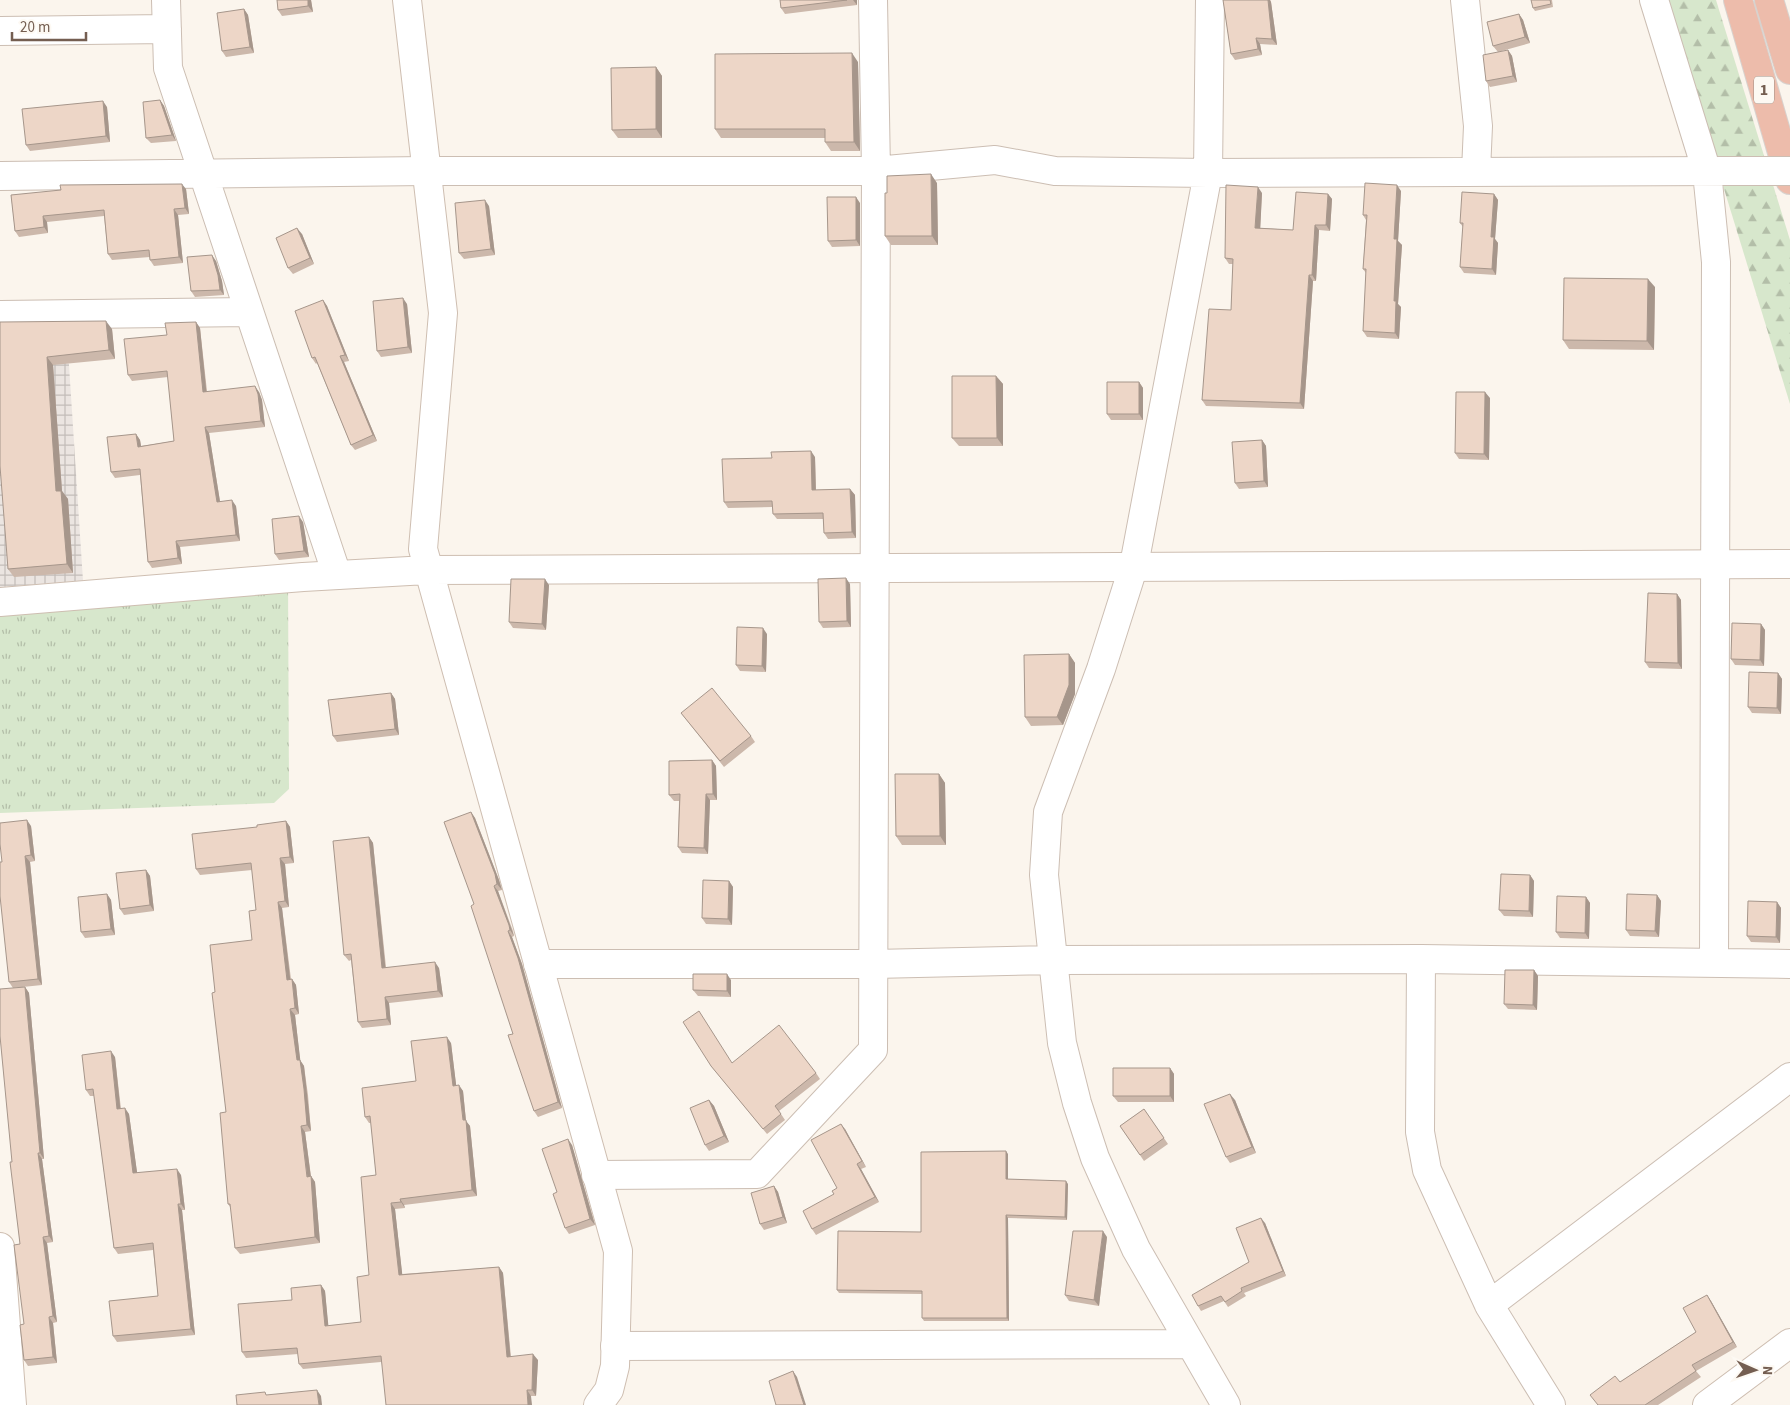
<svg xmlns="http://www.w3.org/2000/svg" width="1790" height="1405" font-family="'Source Sans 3',sans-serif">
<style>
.industrial{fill:url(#industrial-grid)}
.grass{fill:url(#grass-tufts)}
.forest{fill:url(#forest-firs)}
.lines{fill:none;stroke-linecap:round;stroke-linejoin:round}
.street-casing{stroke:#ccbeb3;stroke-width:30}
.secondary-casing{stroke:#cebeb1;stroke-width:30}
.highway-casing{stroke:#d8d2ce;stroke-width:30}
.street{stroke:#fff;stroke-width:28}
.secondary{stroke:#fff;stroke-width:28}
.highway{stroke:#edbcab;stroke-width:28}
.street-bridge-casing{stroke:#ccbeb3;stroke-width:30;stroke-linecap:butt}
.street-bridge{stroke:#fff;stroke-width:28}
.wall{fill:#ccb8ab}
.shaded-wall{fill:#a6968b}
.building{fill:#edd6c7;stroke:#a6968b}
.labels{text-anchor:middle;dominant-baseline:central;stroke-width:4;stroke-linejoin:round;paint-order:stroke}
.shield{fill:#fdf9f3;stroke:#9d8c82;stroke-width:1}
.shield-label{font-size:16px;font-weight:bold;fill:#745e51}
</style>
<defs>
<pattern id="industrial-grid" width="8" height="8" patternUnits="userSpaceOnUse" patternTransform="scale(1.25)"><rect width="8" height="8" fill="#ebe5e1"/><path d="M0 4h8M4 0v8" fill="none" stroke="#c3bdb9"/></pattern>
<pattern id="grass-tufts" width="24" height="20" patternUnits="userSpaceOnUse" patternTransform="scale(1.25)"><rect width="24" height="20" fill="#d7e7cc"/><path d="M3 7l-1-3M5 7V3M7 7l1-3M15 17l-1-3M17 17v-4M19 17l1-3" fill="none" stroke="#b3bea8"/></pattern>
<pattern id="forest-firs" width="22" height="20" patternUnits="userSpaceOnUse" patternTransform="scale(1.25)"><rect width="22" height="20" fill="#d7e7cc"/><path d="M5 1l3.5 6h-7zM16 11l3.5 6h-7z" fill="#b3bea8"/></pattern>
</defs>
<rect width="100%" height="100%" fill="#fbf5ed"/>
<path class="industrial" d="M66,319L83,581L0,587V321Z"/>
<path class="grass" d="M288,578L289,789L274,803L0,813V602Z"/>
<path class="forest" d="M1666,0H1716L1790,240V404Z"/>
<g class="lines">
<g class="street-casing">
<path id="street" d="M166,0L168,68L337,575
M1210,0L1208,173L1134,565L1101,669L1048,812L1044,875L1062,1043L1077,1103L1095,1158L1136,1249L1226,1405
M1465,0L1478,126L1476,171
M1654,0L1707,172L1716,262L1714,961
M0,31L167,29
M0,176L426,171H876L995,160L1055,171L1208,173L1728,171
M0,315L249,312
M1421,959L1420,1132L1427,1170L1489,1305L1551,1405
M538,964H874L1055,960L1421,959L1790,964
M596,1175L757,1174L873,1050L876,171L873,0
M1489,1305L1790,1077
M615,1346L1190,1344"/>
</g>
<g class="secondary-casing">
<path id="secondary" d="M407,0L443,313L423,549L618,1251L615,1366L609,1390L598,1405
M0,602L303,577L427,570L1790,564
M0,1247L12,1405
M1707,1405L1790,1343"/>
</g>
<g class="highway-casing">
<path id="highway" d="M1738,0L1790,180
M1769,0L1790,70"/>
</g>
<use href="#street" class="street"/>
<use href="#secondary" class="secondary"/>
<use href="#highway" class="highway"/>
<g class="street-bridge-casing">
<path id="street-bridge" d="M1728,171H1790"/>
</g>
<use href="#street-bridge" class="street-bridge"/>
</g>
<path class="wall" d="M277,0H311L313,12L282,16L278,10Z
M780,0H857V5L785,14L781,8Z
M1223,0H1270L1271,2L1277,45L1260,44L1262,55L1235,60L1231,54Z
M1531,0H1552L1553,7L1535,11L1533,8Z
M244,9L248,15L254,53L226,57L222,51Z
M1519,14L1523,20L1530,43L1498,52L1493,46Z
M1508,50L1512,56L1517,82L1490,87L1486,81Z
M858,62L860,151H831L825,142V138H721L715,129Z
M656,67L662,76V138H618L612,130Z
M160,100L164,106L176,141L151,143L146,138Z
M107,107L110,142L30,151L26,145Z
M937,183L938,245H891L885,236Z
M186,189L189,214L178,215L183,263L154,266L150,260V257L112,260L108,254L104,216L47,222L48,233L19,237L15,231L11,195Z
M1401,191L1398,241L1402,245L1398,304L1401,307L1399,339L1367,337L1363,331L1366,273L1363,269L1366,220L1363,215Z
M1262,193L1260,228L1293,230L1328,194L1332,199L1330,231L1319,230L1316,281H1313L1304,409L1206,406L1202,400L1231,310L1233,264H1229L1225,258Z
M1494,194L1498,200L1495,239L1498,243L1496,275L1464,273L1460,267L1463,227L1460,223Z
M860,203V246L832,247L828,241Z
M489,206L495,255L464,259L459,253Z
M302,234L314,264L293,274L288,268Z
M216,261L222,281L224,295L195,297L191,291Z
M1655,287L1654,350L1569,349L1563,340Z
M323,300L327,306L349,361L344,362L377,441L355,450L351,445L317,363L316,364L312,358Z
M407,304L412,353L381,357L377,351Z
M0,322L112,329L115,359L53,365L62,491L68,499L73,573L14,577L8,569Z
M196,322L200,328L207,391L259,392L262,400L265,427L209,433L220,501L236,506L240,541L180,547L182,564L152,568L148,562L140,475L115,478L111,472L136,434L140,440L141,446L174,441L168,377L132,381L128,375Z
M996,376L1003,384V446H959L952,438Z
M1139,382L1143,388V420H1111L1107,414Z
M1490,398L1489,460L1459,459L1455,453Z
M1262,440L1266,446L1268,487L1239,489L1235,483Z
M815,457L816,490L850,489L855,495L856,538L828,539L824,533L823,519H777L773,514L772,507L728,508L724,502Z
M303,522L309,557L279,560L275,554Z
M850,584L851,627L823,628L819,622Z
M549,585L546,630L513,628L509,622Z
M1677,594L1681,600L1682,669L1649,668L1645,662Z
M1761,624L1765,630L1764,666L1735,665L1731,659Z
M767,634L766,672L740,671L736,665Z
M1069,654L1075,663V694L1063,725L1031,726L1025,717Z
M1778,673L1782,679L1781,714L1752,713L1748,707Z
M391,693L395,699L399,735L337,742L333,736Z
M681,713L751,736L755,742L724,767Z
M712,760L716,766L717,800H710L708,854L682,853L678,847L679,801H674L669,795Z
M939,774L945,783L946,845H902L896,836Z
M471,812L475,818L499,880L502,890L498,891L513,931L514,936L512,937L522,964L562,1108L538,1117L534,1111L513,1034L474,904Z
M286,821L290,827L294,863L285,864L289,907L282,908L291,979H292L296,985L299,1014L295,1015L300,1060L304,1066L308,1095L311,1131L305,1132L311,1176L315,1182L320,1243L240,1254L235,1248L231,1208L228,1204L226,1112L215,992L252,940L256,910L252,870L200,875L196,869L257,827Z
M31,826L35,861L30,862L42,985L13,988L9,982L2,862Z
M369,837L373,843L386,967L439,968L443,997L389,1003L391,1025L362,1028L358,1022L351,960L349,961L344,955Z
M146,870L150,876L154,911L124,915L120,909Z
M1530,875L1534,881L1533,917L1504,916L1499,910Z
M729,881L733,887L732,925L706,924L702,918Z
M107,894L111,900L115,935L85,938L81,932Z
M1657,895L1661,901L1659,937L1630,936L1626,930Z
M1586,897L1590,903L1589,939L1560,938L1556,932Z
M1777,902L1781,908L1780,943L1751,942L1747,936Z
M1534,970L1538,976L1537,1010L1508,1009L1504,1004Z
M731,980V997L698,996L693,990Z
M25,987L29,993L44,1159H42L53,1242L47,1243L57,1322L53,1323L57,1363L28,1366L24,1360V1324L20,1244L12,1162Z
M451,1043L456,1085L463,1091L466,1121L470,1126L477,1196L404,1205L405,1208L395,1209L402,1274L499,1267L503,1273L511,1357L538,1360L536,1396H531L381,1362L303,1369L299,1364L298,1354L246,1358L242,1352L292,1300L321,1285L325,1291L328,1326L361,1322L369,1275L376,1175L371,1123H369L365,1117L416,1081Z
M115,1057L121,1109L129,1114L137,1173L181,1175L185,1210H182L195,1335L117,1342L113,1336L158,1296L153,1250L118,1254L114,1248L94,1096H90L86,1090Z
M732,1063L816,1073L820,1079L779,1111L785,1120L767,1134L711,1066Z
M1170,1068L1174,1074V1102H1118L1113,1096Z
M709,1100L714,1106L729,1142L709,1151L705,1145Z
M1235,1100L1256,1153L1230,1163L1226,1157Z
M1144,1109L1168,1144L1144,1161L1120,1126Z
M845,1129L866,1167L861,1169L879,1202L816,1235L812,1229L834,1194L837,1188Z
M572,1145L595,1225L569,1234L565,1228L557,1192Z
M1008,1154V1179L1068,1184L1067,1220L1008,1218L1009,1321H924L922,1318V1294L839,1293L837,1290L921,1232Z
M774,1186L778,1192L787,1223L764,1230L760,1224Z
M1265,1223L1286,1276L1244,1293L1246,1296L1228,1307L1224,1301L1201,1311L1198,1306L1249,1262Z
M1107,1237L1099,1306L1069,1301L1065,1295Z
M1707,1295L1711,1301L1737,1347L1696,1371L1701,1377L1658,1405H1597L1620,1382L1696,1332Z"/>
<path class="shaded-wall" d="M308,0H311L313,12L308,6Z
M853,0H857V5Z
M1268,0H1270L1271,2L1277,45L1272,39Z
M244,9L248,15L254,53L250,47Z
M1519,14L1523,20L1530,43L1525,37Z
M1256,38L1260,44L1262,55L1258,49Z
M1508,50L1512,56L1517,82L1513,76Z
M852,53L858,62L860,151L854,142Z
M656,67L662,76V138L656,129Z
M160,100L164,106L176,141L172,135Z
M103,101L107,107L110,142L106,136Z
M931,174L937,183L938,245L932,236Z
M182,184L186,189L189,214L185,208Z
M1397,185L1401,191L1398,241L1402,245L1398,304L1401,307L1399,339L1395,333L1394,301V239Z
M1258,187L1262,193L1260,234L1255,228Z
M1328,194L1332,199L1330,231L1326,225Z
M1494,194L1498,200L1495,239L1498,243L1496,275L1492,269L1491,237Z
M856,197L860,203V246L856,240Z
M485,200L489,206L495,255L491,249Z
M174,209L178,215L183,263L179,257Z
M43,216L47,222L48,233L44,227Z
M1315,225L1319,230L1316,281L1312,275Z
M297,228L302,234L314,264L310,258Z
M212,255L216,261L222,281L224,295L220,290Z
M1309,275L1313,281L1304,409L1300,403Z
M1648,279L1655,287L1654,350L1647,341Z
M403,298L407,304L412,353L408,347Z
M323,300L327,306L349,361L345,355Z
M106,321L112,329L115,359L109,350Z
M196,322L200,328L207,398L203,392Z
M340,356L344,362L377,441L373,435Z
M47,357L53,365L62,491L68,499L73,573L67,564L56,491Z
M996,376L1003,384V446L997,438Z
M1139,382L1143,388V420L1139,414Z
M255,386L259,392L262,400L265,427L261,421Z
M1485,392L1490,398L1489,460L1484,454Z
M205,427L209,433L221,508L217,502Z
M136,434L140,440L142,452L138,447Z
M1262,440L1266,446L1268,487L1264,481Z
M811,451L815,457L816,496L812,490Z
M850,489L855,495L856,538L852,532Z
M232,500L236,506L240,541L236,535Z
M299,516L303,522L309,557L304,551Z
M176,541L180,547L182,564L178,558Z
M846,578L850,584L851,627L847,621Z
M545,579L549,585L546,630L542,624Z
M1677,594L1681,600L1682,669L1678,663Z
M1761,624L1765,630L1764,666L1760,660Z
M763,628L767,634L766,672L762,666Z
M1069,654L1075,663V694L1063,725L1057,717Z
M1778,673L1782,679L1781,714L1777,708Z
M391,693L395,699L399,735L395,729Z
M712,760L716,766L717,800L713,794Z
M939,774L945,783L946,845L940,836Z
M706,794L710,800L708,854L704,848Z
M471,812L475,818L499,880L502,890L497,884Z
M27,820L31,826L35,861L31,855Z
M286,821L290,827L294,863L290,857Z
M369,837L373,843L386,974L382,968Z
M25,856L30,862L42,985L38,979Z
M280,858L285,864L289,907L285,901Z
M146,870L150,876L154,911L150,905Z
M1530,875L1534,881L1533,917L1529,911Z
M729,881L733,887L732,925L728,919Z
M494,886L498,891L514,936L510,930Z
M107,894L111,900L115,935L111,929Z
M1657,895L1661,901L1659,937L1655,931Z
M1586,897L1590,903L1589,939L1585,933Z
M278,902L282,908L291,986L287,980Z
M1777,902L1781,908L1780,943L1776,937Z
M508,931L512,937L522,964L562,1108L558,1102Z
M435,962L439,968L443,997L438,991Z
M1534,970L1538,976L1537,1010L1533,1005Z
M727,974L731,980V997L727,991Z
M292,979L296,985L299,1014L295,1008Z
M25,987L29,993L44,1159L40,1153Z
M385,997L389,1003L391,1025L387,1019Z
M290,1009L295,1015L301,1066L297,1060Z
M447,1037L451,1043L457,1092L453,1086Z
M111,1051L115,1057L121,1115L117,1109Z
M300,1060L304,1066L311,1131L307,1125Z
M1170,1068L1174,1074V1102L1170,1096Z
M459,1085L463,1091L466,1121L470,1126L477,1196L472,1190Z
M1230,1094L1235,1100L1256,1153L1252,1147Z
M709,1100L714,1106L729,1142L724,1136Z
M125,1108L129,1114L138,1179L133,1173Z
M841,1124L845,1129L866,1167L862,1161Z
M301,1126L305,1132L311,1178V1176L315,1182L320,1243L315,1237Z
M568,1139L572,1145L595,1225L590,1219Z
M1006,1151L1008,1154V1182L1006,1179Z
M38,1153L42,1159L53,1242L49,1236Z
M857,1164L861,1169L879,1202L875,1197Z
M177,1169L181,1175L185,1210L181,1204Z
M1066,1181L1068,1184L1067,1220L1065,1217Z
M774,1186L778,1192L787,1223L783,1217Z
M400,1199L404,1205L405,1208L401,1202Z
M391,1203L395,1209L403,1281L399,1275Z
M178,1204L182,1210L195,1335L191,1329Z
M1006,1215L1008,1218L1009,1321L1007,1318Z
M1261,1218L1265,1223L1286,1276L1283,1271Z
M1103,1231L1107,1237L1099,1306L1094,1300Z
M43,1237L47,1243L57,1322L53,1316Z
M499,1267L503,1273L511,1363L507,1357Z
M321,1285L325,1291L329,1332L325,1326Z
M1707,1295L1711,1301L1737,1347L1733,1342Z
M49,1317L53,1323L57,1363L53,1357Z
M533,1354L538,1360L536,1396L532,1390Z
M793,1371L797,1377L806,1405H804Z
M317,1390L321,1396L322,1405H319Z
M527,1390L531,1396L532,1405H528Z"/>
<path class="building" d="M277,0H308V6L278,10Z
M780,0H847L781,8Z
M1223,0H1268L1272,39L1256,38L1258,49L1231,54Z
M1531,0H1550L1551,4L1533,8Z
M244,9L250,47L222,51L217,13Z
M1519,14L1525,37L1493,46L1487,22Z
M1508,50L1513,76L1486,81L1483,55Z
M852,53L854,142H825V129H715V54Z
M656,67V129L612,130L611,68Z
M160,100L172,135L146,138L143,102Z
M103,101L106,136L26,145L22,109Z
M931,174L932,236H885V193H887V176Z
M1365,183L1397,185L1394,239H1397L1394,301H1396L1395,333L1363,331L1366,269H1363L1367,215H1363Z
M182,184L185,208L174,209L179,257L150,260L149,250L108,254L104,210L43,216L44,227L15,231L11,195L61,190L60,185Z
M1226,185L1258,187L1255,228L1293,230L1296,192L1328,194L1326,225H1315L1312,275H1309L1300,403L1202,400L1209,309L1231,310L1233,259L1225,258Z
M1462,192L1494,194L1491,237H1494L1492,269L1460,267L1463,223H1460Z
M827,197H856V240L828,241Z
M485,200L491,249L459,253L455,203Z
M297,228L310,258L288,268L276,238Z
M212,255L218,275L220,290L191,291L187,257Z
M1564,278L1648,279L1647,341L1563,340Z
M403,298L408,347L377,351L373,301Z
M323,300L345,355L340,356L373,435L351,445L315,357L312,358L295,311Z
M106,321L109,350L47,357L56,491H61L67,564L8,569L0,466V322Z
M196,322L203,392L255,386L258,394L261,421L205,427L217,502L232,500L236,535L176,541L178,558L148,562L140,469L111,472L107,437L136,434L138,447L174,441L167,371L128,375L124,339L167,335L165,323Z
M952,376H996L997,438H952Z
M1107,382H1139V414H1107Z
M1456,392H1485L1484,454L1455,453Z
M1262,440L1264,481L1235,483L1232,442Z
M811,451L812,490L850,489L852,532L824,533L823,513L773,514L772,501L724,502L722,459L772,458L771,452Z
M299,516L304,551L275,554L272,519Z
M846,578L847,621L819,622L818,579Z
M511,579H545L542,624L509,622Z
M1648,593L1677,594L1678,663L1645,662Z
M1732,623L1761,624L1760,660L1731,659Z
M737,627L763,628L762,666L736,665Z
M1069,654V685L1057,717H1025L1024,655Z
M1749,672L1778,673L1777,708L1748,707Z
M712,688L751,736L720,761L681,713Z
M391,693L395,729L333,736L328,700Z
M712,760L713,794H706L704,848L678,847L680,794L669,795V761Z
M895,774H939L940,836H896Z
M471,812L495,874L497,884L494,886L509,925L510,930L508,931L518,958L558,1102L534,1111L508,1035L513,1034L471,906L474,904L444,822Z
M27,820L31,855L25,856L38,979L9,982L0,896V862H2L0,844V823Z
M286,821L290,857L280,858L285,901L278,902L287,980L292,979L295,1008L290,1009L297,1060H300L304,1089L307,1125L301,1126L307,1177L311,1176L315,1237L235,1248L230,1204H228L220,1113L226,1112L212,993L215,992L210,945L252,940L249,911L256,910L251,863L196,869L192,834L257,827V825Z
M369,837L382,968L435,962L438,991L385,997L387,1019L358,1022L351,954L344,955L333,841Z
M146,870L150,905L120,909L116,873Z
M1501,874L1530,875L1529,911L1499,910Z
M703,880L729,881L728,919L702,918Z
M107,894L111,929L81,932L78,897Z
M1627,894L1657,895L1655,931L1626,930Z
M1557,896L1586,897L1585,933L1556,932Z
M1748,901L1777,902L1776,937L1747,936Z
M1505,970H1534L1533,1005L1504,1004Z
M693,974H727V991L693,990Z
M25,987L40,1153H38L49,1236L43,1237L53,1316L49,1317L53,1357L24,1360L20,1325L24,1324L14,1245L20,1244L10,1162H12L0,1036V989Z
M699,1011L732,1063L779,1025L816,1073L775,1106L781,1114L763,1129L711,1066L683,1022Z
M447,1037L453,1086L459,1085L463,1120H466L472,1190L400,1199L401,1202L391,1203L399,1275L499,1267L507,1357L533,1354L532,1390H527L528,1405H386L381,1356L299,1364L297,1348L242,1352L238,1304L292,1300L291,1288L321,1285L325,1326L361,1322L357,1277L369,1275L361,1177L376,1175L370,1116L365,1117L362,1088L416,1081L411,1041Z
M111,1051L117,1109L125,1108L133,1173L177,1169L181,1204H178L191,1329L113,1336L109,1301L158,1296L153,1243L114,1248L93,1089L86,1090L82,1055Z
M1113,1068H1170V1096H1113Z
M1230,1094L1252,1147L1226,1157L1204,1104Z
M709,1100L724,1136L705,1145L690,1108Z
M1144,1109L1164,1138L1140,1155L1120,1126Z
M841,1124L862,1161L857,1164L875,1197L812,1229L803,1211L834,1194L832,1191L837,1188L811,1140Z
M568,1139L590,1219L565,1228L553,1194L557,1192L542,1149Z
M1006,1151V1179L1066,1181L1065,1217L1006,1215L1007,1318H922V1291L837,1290L838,1231L921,1232V1152Z
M774,1186L783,1217L760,1224L751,1193Z
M1261,1218L1283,1271L1241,1288L1242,1291L1225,1302L1221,1296L1198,1306L1192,1295L1249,1262L1236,1228Z
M1073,1231H1103L1094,1300L1065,1295Z
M1707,1295L1733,1342L1692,1365L1696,1371L1645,1405H1598L1590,1395L1615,1376L1620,1382L1696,1332L1683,1308Z
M793,1371L804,1405H776L769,1381Z
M317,1390L319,1405H237L236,1395L265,1392L266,1395Z"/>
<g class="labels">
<rect class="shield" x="1754" y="76.5" width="20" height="27" rx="4"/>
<g class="shield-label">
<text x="1764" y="90">1</text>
</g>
</g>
<g transform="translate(1755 1370) rotate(92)" stroke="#fdf9f3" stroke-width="4" paint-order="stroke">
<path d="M0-4L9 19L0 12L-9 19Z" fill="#745e51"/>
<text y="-8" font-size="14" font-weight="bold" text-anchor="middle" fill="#745e51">N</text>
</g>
<path d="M12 32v8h74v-8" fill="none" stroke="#745e51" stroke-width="2.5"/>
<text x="20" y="32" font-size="15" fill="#745e51" stroke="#fdf9f3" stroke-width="4" paint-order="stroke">20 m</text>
</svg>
